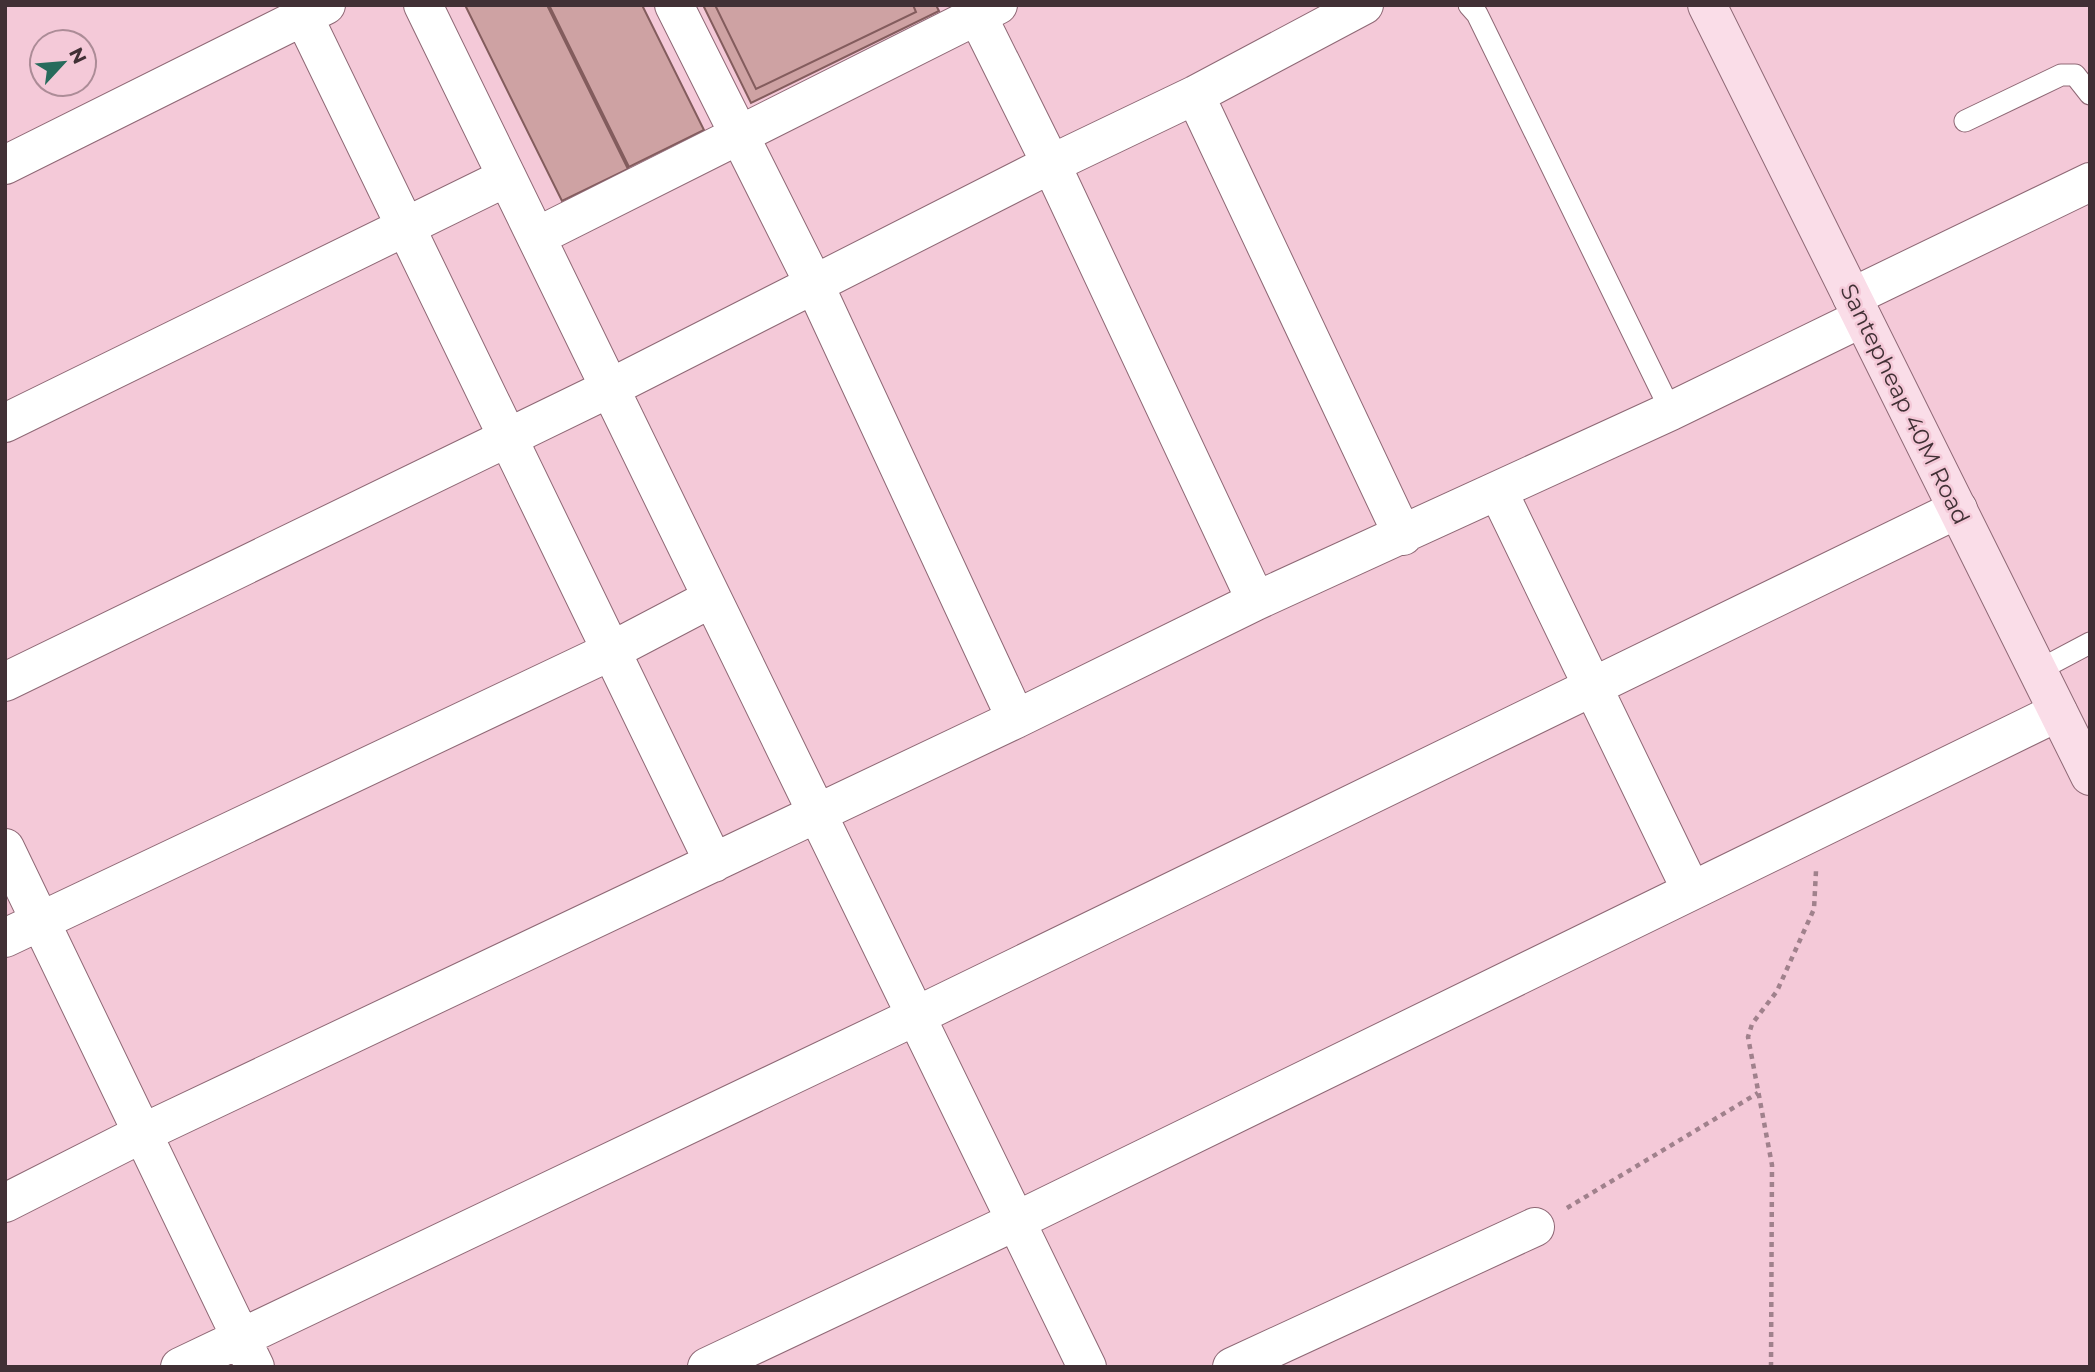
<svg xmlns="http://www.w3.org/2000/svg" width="2095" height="1372" font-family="Montserrat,sans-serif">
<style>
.building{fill:#cea2a3;stroke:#835c5d;stroke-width:2}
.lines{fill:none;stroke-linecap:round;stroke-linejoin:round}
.service-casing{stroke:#8e6875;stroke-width:23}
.minor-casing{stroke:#8e6875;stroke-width:40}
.secondary-casing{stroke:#8e6875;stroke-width:40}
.path{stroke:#a0818c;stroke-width:4.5;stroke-dasharray:5 5;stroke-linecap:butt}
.service{stroke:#fff;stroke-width:21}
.minor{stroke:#fff;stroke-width:38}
.secondary{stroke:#fadde8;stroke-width:38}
.labels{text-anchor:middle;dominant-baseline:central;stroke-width:5;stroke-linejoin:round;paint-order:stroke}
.street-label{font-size:23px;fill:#413035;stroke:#f4c9d8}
</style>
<rect width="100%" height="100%" fill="#f4c9d8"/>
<path class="building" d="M465,5H547L628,169L562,201Z
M549,5H642L704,130L629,167Z
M703,5H936L939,11L751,103Z
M715,5H913L916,12L756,89Z"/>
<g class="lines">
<g class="service-casing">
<path id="service" d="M1469,5L1477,14L1671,411
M1965,121L2061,75H2075L2090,94
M2037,671L2090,643"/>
</g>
<g class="minor-casing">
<path id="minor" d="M298,5L714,863
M423,5L1087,1367
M674,5L815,286L1016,719
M972,5L1051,164L1256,601
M1195,95L1403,536
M5,165L326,5
M536,237L998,5
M1852,297L2090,182
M5,423L507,177
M1498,491L1691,890
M5,682L610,388L1051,164L1195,95L1364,5
M5,848L255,1367
M5,938L611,651L712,598
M5,1203L143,1133L1016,719L1256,601L1671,411L1862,318
M180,1367L916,1016L1958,509
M707,1367L1016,1221L2058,712
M1232,1367L1535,1227"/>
</g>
<g class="secondary-casing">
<path id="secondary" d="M1707,5L2090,776"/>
</g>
<path class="path" d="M1567,1208L1758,1093
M1771,1367L1772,1165L1748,1037L1752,1024L1777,991L1814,909L1816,871"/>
<use href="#service" class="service"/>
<use href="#minor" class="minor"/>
<use href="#secondary" class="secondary"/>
</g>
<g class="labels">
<g class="street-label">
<text transform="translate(1905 404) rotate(64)">Santepheap 40M Road</text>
</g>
</g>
<rect width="2095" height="1372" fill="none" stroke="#413035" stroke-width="14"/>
<g transform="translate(63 63) rotate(64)"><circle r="33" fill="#f4c9d8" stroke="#ac8c97" stroke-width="2"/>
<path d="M0-5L12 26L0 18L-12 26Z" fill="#276b5c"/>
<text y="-10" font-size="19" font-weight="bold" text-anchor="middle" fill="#413035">N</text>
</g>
</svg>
